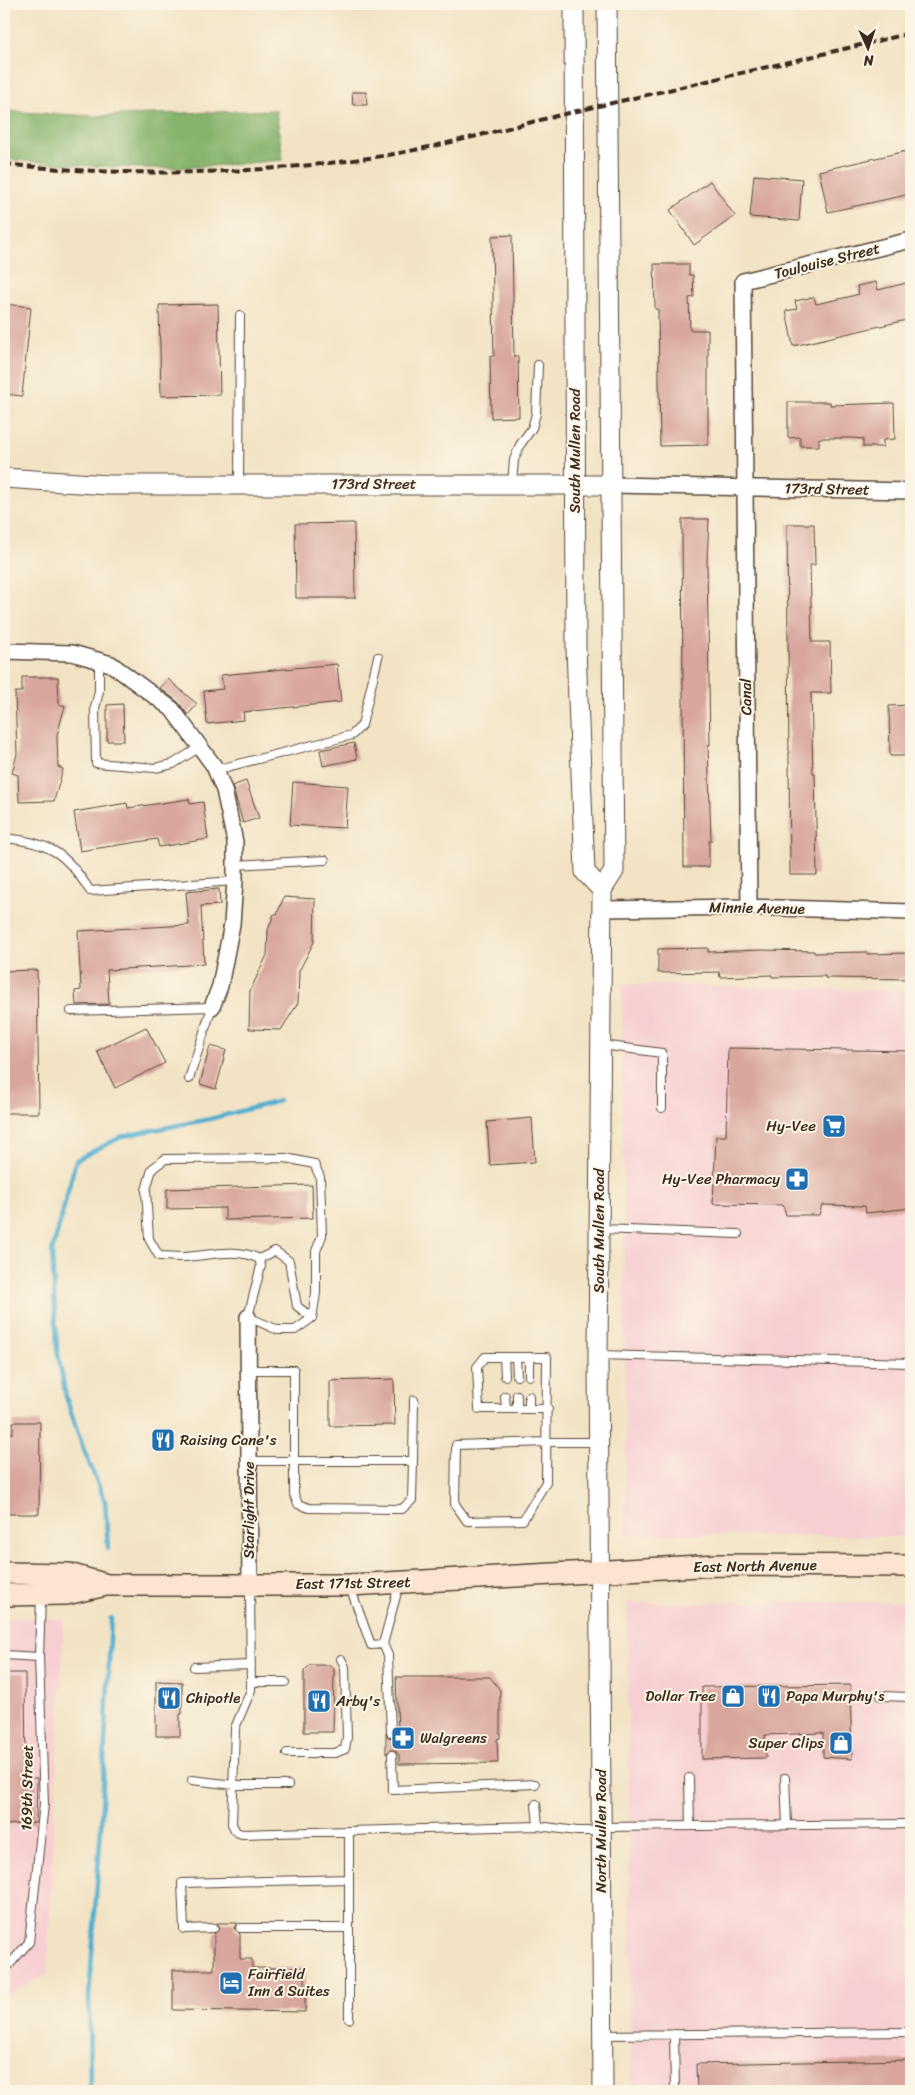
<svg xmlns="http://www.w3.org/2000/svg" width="915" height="2095" font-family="Sriracha,sans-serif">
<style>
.built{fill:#f7cfd2}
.forest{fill:#85b36c;stroke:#606e45}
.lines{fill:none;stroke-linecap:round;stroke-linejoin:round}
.stream{stroke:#50afcf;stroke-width:4.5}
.building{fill:#d8a69c}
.service-casing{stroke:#564637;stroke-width:10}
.minor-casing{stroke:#564637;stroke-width:18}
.tertiary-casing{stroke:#564637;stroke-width:21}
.secondary-casing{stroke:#564637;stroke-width:24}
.service{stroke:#fff;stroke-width:8}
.minor{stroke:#fff;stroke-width:15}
.tertiary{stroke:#fff;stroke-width:19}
.secondary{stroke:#fce5d0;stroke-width:21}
.rail{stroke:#3b2a1e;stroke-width:4;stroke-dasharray:8 4;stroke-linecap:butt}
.labels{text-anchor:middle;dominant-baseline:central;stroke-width:4;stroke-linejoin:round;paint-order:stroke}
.street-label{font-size:15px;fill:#3b2a1e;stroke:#fcf5e5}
.poi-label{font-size:15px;fill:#3b2a1e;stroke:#fcf5e5;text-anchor:start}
</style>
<rect width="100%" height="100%" fill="#fcf5e5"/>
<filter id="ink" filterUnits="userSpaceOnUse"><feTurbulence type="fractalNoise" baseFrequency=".02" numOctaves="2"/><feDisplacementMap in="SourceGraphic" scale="10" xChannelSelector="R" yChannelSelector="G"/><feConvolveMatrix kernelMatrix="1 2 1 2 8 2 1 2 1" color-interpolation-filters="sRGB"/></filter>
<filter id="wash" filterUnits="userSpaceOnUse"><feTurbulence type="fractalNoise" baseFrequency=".0096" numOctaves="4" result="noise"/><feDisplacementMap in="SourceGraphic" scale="20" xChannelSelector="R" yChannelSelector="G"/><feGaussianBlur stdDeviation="1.12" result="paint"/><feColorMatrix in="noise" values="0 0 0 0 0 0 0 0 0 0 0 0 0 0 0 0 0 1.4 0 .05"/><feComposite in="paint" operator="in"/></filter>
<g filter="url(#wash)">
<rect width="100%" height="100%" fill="#f2e3c5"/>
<path class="built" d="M622,984L911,991V1537L626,1534Z
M911,1602V2091H631L627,1603Z
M4,1618L64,1619L47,1974L4,1997Z"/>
<path class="forest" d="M276,110L283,160C236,164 189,169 141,168C95,167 50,163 4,159V111L93,116Z"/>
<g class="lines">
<path class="stream" d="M108,1549L105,1501L83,1448L66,1397L57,1349L52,1252L76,1160L123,1136L210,1119L279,1101
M90,2091L89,1997L101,1827L111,1618"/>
</g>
<g id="blocks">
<path class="building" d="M352,92H366L367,105H353Z
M911,150V194L828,212L819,171Z
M754,175L802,179L799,221L750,217Z
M710,181L735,216L694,245L670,210Z
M512,235L514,356H518L519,417L491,418L490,356H494L492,236Z
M654,264H689V275H693L694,297L689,298L690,330H708V445L660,446L658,309H655Z
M876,282L878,290L911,282V319L793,346L786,311L797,309L795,301L814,297L816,304L848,297L859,294L857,286Z
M4,304L31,307L22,396L4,394Z
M218,304L220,395L161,396L159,305Z
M788,402H830V405L894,403L895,439L883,440V447H863V439L852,438H819V446H800V437L788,438Z
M682,519H709L707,561L710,745H708L711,841H709V867H684Z
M354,523L355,598H296L295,524Z
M787,524H814L815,565H810L812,642H830L831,693H811L813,773H815L817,875H790Z
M337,664L341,702L243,712L244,720L207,724L204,691L223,689L221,675Z
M22,677H58L59,704L65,706L57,735L58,767L63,769L54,801L19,802L18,775L12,773L17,754L15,692H22Z
M168,679L197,704L188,715L178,702L160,688Z
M123,704L124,741H107V705Z
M911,705V756H890L889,706Z
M354,743L357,759L323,766L320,750Z
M246,781L259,818L243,823L232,786Z
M293,782L348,786L345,828L290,825Z
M189,799L190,804L203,802L208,839L159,847L157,839L80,851L74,812L127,803L128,808Z
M219,889L220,905L201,906L204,964L107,970L109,1004L76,1005L75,991L81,990L78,931L189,925L186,892Z
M284,897L315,899L314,942L299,971L298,1003L281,1030L249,1029L250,991L267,955L268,930L274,914H277Z
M708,948V952L761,950L814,951V953L867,952V954L911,953V979L825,978V976L772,977V975L720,977L719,972L658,973V949Z
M37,970L39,1113H4V971Z
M146,1027L165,1063L115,1088L97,1051Z
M210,1046L226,1050L216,1089L200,1084Z
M728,1048L911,1051V1208L866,1213L865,1206L822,1205L819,1215H786L783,1205L713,1204L716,1136H726Z
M532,1118L535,1162L490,1165L487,1122Z
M312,1185L313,1218L225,1220V1208L167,1209V1189Z
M394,1379L395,1425L330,1426V1381Z
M13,1422H40L39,1514H4V1433H13Z
M310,1665H330L334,1669L333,1732H304V1671Z
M4,1673H25L26,1778H37L36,1823L4,1825Z
M396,1677H490L500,1690V1738L497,1739L498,1763L399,1764V1755L395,1750H390L386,1754V1733L388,1737L392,1738L398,1732Z
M156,1681L182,1682V1714H180V1736H156Z
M850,1685L852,1759L823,1757V1733L765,1735L766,1758L702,1759V1687Z
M217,1923H237L234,1928L240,1934V1959H252V1968H305V2012L173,2010V1970H214V1934L220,1928Z
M911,2060V2091L697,2090L696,2064Z"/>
</g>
</g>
<g filter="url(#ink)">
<use href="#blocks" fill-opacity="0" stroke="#564637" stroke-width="1"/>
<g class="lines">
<g class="service-casing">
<path id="service" d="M512,483L514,460L520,445L532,428L536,414L538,365
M239,484L240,315
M99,661V691L95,708L96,763L155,768L173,764L200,747
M215,770L352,735L362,725L378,657
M4,838C48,842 66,852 90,891L235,881
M235,865L325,860
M71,1011L212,1007L189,1079
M602,1045L662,1053V1108
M286,1158L314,1164L320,1177L322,1236L316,1251V1293L312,1318L295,1330H278L248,1317L261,1266L259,1259C236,1247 208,1256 184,1257C176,1257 167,1256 159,1256L149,1239L146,1190L152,1169L165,1159Z
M600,1229L738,1234
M259,1259L275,1251L289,1261L297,1306L312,1318
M598,1355L911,1363
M504,1357L505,1376
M516,1357L517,1376
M248,1370H294V1494L298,1504L309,1508L402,1509L412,1500L413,1461H249
M529,1376V1357
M517,1395V1409
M505,1396L506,1409
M529,1396V1409
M548,1409H479L477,1367L485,1357H547L546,1482L523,1520L467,1521L455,1504L456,1445L548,1442H598
M413,1461L414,1400
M250,1586L251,1690L235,1728L232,1824L236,1832L242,1834L538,1826
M350,1587L371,1645L383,1644
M4,1655L39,1657
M194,1667L251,1665
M251,1682H285
M881,1696L911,1697
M391,1732L388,1655L383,1644L399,1585
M287,1753H335L345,1749L347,1737L345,1667L341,1659
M392,1755L393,1790L535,1784
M689,1778L690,1826
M785,1778L787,1825
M192,1780L234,1785H288
M536,1804L538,1826L577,1831H600
M601,1827L911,1824
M214,1928L184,1929L182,1883L349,1879
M240,1928H349
M4,1971L29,1942L44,1804L39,1657L41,1597
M349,2019V1832
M674,2034L675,2091
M602,2035L911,2032"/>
</g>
<g class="minor-casing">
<path id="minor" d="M612,485L911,491
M4,651L72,653L111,664L172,709L214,766L224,790L235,842V881L232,924L220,986L212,1007
M749,907L743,281L911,240
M602,909L749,907L911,912
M248,1317L250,1584"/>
</g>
<g class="tertiary-casing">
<path id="tertiary" d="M574,4L576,649L585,872L602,890
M4,478L108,485H612
M603,2091L598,1355L602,890L614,871L607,4"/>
</g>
<g class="secondary-casing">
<path id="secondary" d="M4,1573L69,1574L104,1584
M4,1595L66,1594L106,1585H349L718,1565L911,1566"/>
</g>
<use href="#service" class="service"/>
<use href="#minor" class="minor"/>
<use href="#tertiary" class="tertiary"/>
<use href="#secondary" class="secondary"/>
<path class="rail" d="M4,164C125,177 248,175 369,158C438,148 505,128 573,112C686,86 798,60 911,33"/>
</g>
</g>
<defs>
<g id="supermarket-square" transform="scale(1.25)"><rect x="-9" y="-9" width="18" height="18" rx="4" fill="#1f6fb2" stroke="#fcf5e5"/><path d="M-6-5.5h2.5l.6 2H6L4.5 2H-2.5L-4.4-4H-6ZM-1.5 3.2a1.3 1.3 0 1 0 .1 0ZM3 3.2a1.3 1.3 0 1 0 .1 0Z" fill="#fff"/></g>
<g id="pharmacy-square" transform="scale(1.25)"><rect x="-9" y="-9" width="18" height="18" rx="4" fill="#1f6fb2" stroke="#fcf5e5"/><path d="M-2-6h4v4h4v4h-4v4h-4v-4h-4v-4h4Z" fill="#fff"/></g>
<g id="restaurant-square" transform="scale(1.25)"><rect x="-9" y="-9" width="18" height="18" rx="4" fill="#1f6fb2" stroke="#fcf5e5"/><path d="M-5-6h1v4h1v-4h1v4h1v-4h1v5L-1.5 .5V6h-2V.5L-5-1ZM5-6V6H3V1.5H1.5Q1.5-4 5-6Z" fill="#fff"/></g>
<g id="shop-square" transform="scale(1.25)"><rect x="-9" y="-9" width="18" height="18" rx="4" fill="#1f6fb2" stroke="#fcf5e5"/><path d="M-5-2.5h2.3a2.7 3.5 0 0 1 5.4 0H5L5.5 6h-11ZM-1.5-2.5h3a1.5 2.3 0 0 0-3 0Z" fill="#fff"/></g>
<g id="hotel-square" transform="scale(1.25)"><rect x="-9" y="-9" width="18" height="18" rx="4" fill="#1f6fb2" stroke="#fcf5e5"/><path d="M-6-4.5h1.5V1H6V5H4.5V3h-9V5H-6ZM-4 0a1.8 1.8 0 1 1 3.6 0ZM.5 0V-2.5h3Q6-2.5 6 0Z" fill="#fff"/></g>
</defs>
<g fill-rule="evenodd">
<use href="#supermarket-square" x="834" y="1126"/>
<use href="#pharmacy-square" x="797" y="1179"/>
<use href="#restaurant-square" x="163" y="1440"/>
<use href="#shop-square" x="733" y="1696"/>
<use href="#restaurant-square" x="769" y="1696"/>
<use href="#restaurant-square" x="169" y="1698"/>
<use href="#restaurant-square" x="319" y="1701"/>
<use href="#pharmacy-square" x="403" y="1738"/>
<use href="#shop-square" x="841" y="1743"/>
<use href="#hotel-square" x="231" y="1983"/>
</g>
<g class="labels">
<g class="street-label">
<text transform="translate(827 261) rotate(-14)">Toulouise Street</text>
<text transform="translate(575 451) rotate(-90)">South Mullen Road</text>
<text x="374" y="484">173rd Street</text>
<text transform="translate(827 489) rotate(1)">173rd Street</text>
<text transform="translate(746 697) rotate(-91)">Canal</text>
<text transform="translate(757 908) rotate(1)">Minnie Avenue</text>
<text transform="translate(599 1231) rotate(-90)">South Mullen Road</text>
<text transform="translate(249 1510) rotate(-90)">Starlight Drive</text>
<text transform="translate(755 1566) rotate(-1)">East North Avenue</text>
<text transform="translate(353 1583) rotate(-1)">East 171st Street</text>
<text transform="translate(27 1788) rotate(-89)">169th Street</text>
<text transform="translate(601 1831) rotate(-90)">North Mullen Road</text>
</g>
<g class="poi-label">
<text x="816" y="1126" text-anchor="end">Hy-Vee</text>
<text x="780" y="1179" text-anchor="end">Hy-Vee Pharmacy</text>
<text x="180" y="1440">Raising Cane's</text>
<text x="716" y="1696" text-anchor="end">Dollar Tree</text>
<text x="786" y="1696">Papa Murphy's</text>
<text x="186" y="1698">Chipotle</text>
<text x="336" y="1701">Arby's</text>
<text x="420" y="1738">Walgreens</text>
<text x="824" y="1743" text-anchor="end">Super Clips</text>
<text x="248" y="1974">Fairfield<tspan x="248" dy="17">Inn &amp; Suites</tspan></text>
</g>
</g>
<rect width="915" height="2095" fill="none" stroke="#fcf5e5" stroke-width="20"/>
<g transform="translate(868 48) rotate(177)" stroke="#fcf5e5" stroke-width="4" paint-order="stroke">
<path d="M0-4L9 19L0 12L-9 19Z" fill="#3b2a1e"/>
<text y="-8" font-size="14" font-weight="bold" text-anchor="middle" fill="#3b2a1e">N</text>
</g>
</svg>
